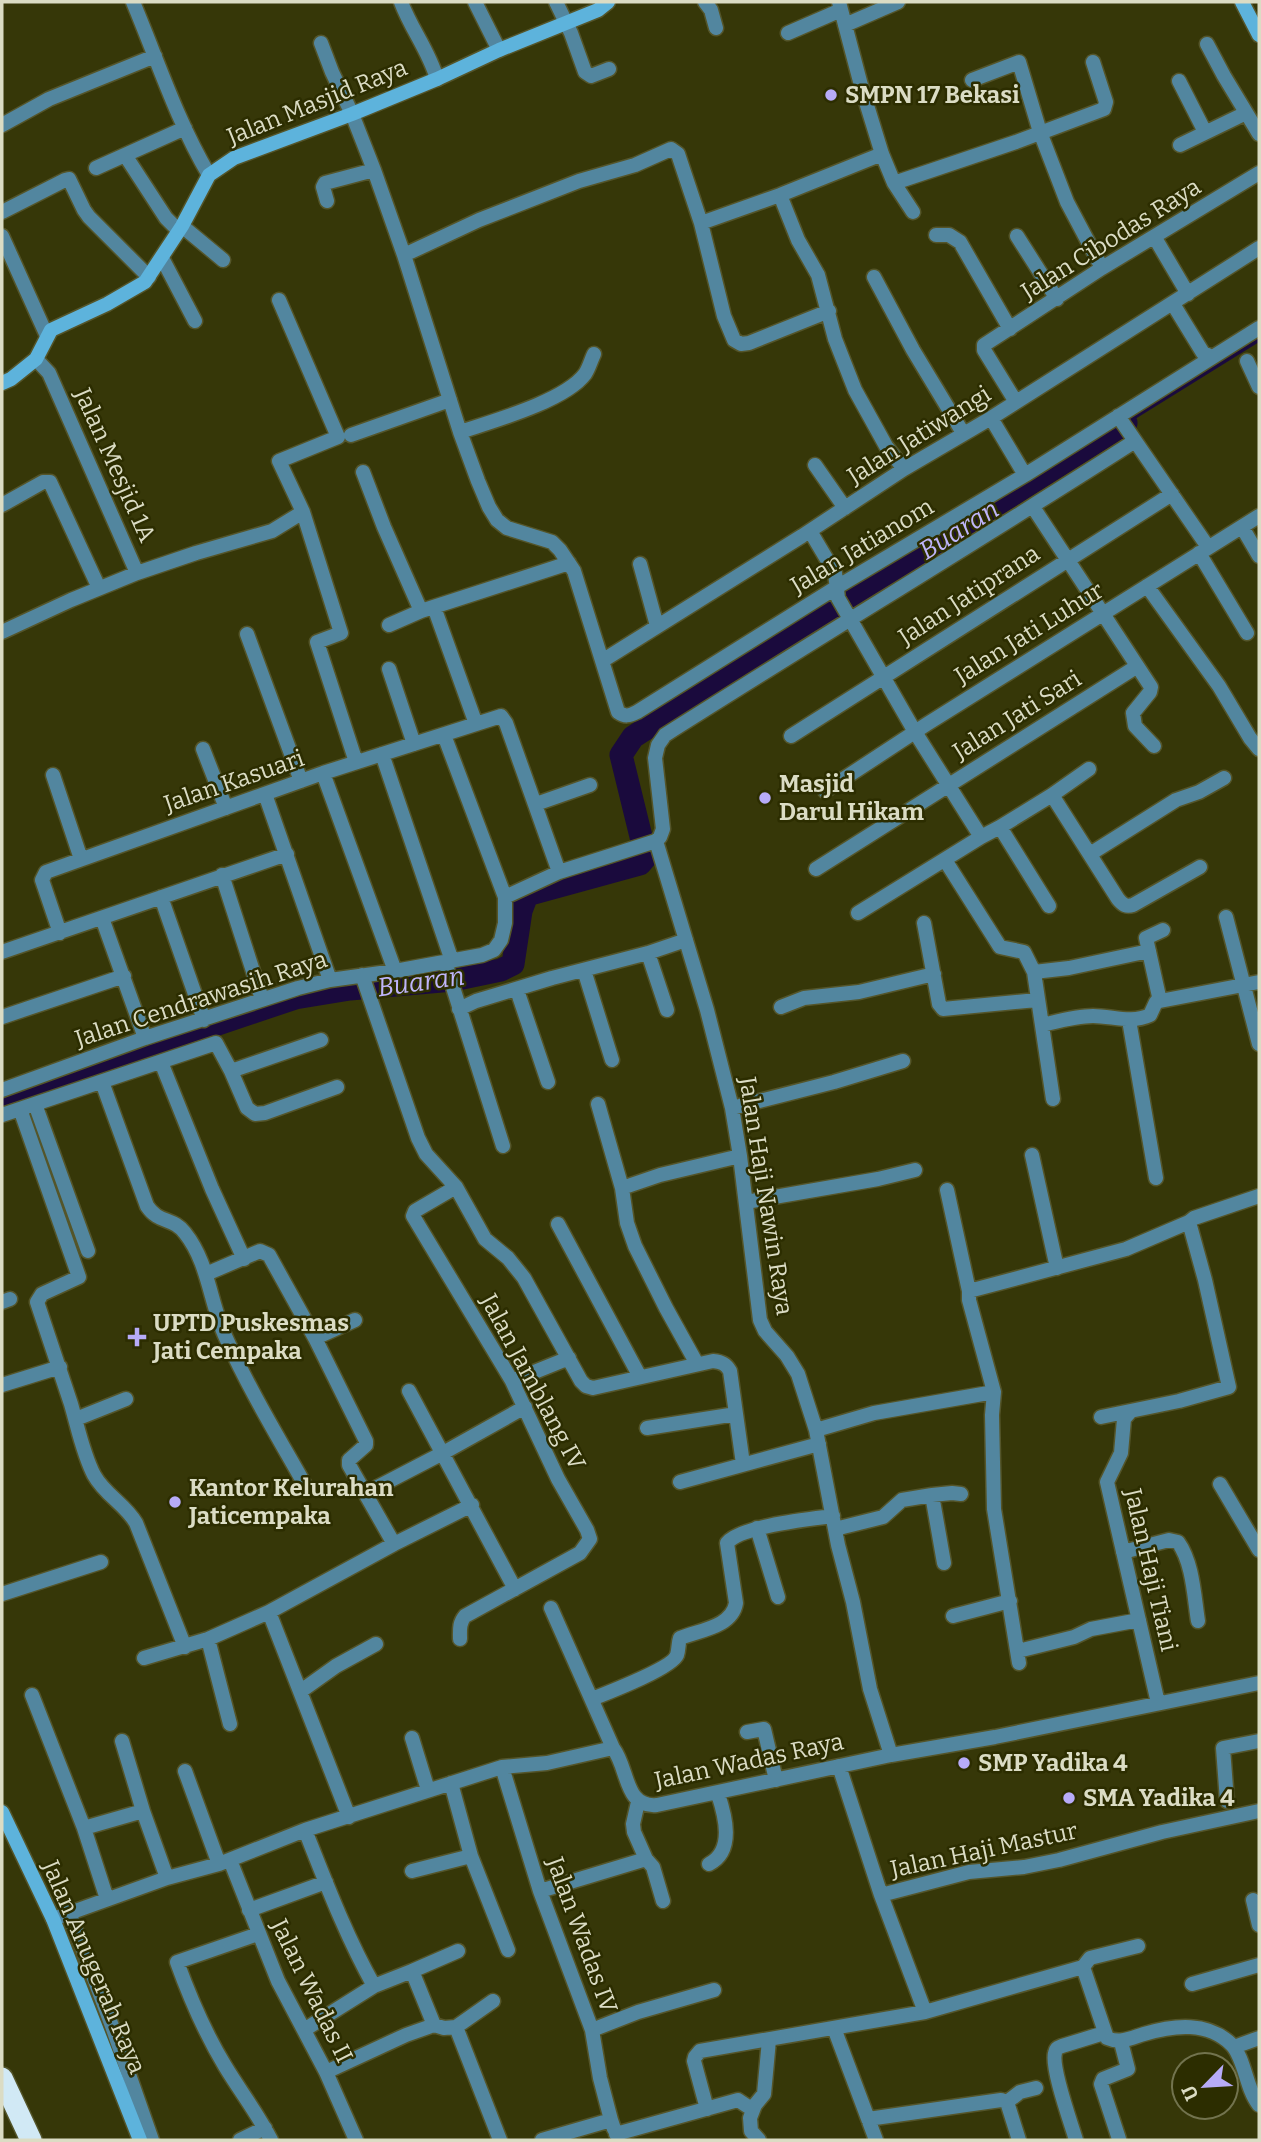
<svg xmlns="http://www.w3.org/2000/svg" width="1261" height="2142" font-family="Bitter,serif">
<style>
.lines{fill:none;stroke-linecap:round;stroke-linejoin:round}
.stream{stroke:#1a0a3d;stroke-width:3.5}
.river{stroke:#1a0a3d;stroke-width:23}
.street-casing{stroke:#54552a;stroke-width:17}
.secondary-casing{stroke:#54552a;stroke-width:17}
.highway-casing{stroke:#54552a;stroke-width:24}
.street{stroke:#52869f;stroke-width:14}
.secondary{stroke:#5db3dc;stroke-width:14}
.highway{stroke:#d1e9f5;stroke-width:21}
.poi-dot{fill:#b7abf8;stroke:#2c2d00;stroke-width:2.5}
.labels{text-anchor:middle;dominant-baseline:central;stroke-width:5;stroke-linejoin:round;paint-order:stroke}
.poi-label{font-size:24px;font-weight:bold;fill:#dbdcc4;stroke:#2c2d00;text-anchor:start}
.street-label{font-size:24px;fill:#dbdcc4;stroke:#2c2d00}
.water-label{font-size:26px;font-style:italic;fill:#bfb5fa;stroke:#2c2d00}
</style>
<rect width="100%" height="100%" fill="#363708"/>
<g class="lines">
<path class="stream" d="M1127,422L1259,340"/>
<path class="river" d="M659,720L823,614L1126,423
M2,1099L49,1081L295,998L350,989L453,980L501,970L513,964L521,911L527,895L640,864L646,857L621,755L633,737L650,726"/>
<g class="street-casing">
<path id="street" d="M133,2C157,59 177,121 209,175
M401,2C411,29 429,51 437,79
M475,2L499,50
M556,2L571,33L585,72L591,76L609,69
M705,2L711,10L716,28
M839,2L862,89L882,154L894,183L913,212
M845,25L898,2
M788,33L841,10
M321,43L332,72L352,114L374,170L404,255L460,432L478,481L489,507L497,520L507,528L552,542L560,550L574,571L618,712C625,717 629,716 637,712L837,587L1025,475L1259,328
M1207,44L1224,76L1259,134
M972,80L1019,62L1040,132L1067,202L1102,268
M1179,81L1205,132
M2,125L49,99L155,56
M1180,145L1246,113
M125,155L166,218L179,231
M96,168L185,128
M894,183L1016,142L1104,109L1106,102L1093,62
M780,195L798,240L818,275L835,339L855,390L886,446L904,469
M327,201L323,187L325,183L374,170
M2,212L65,180L69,179L84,210L89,217L149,277
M701,223L780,195L882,154
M182,226L223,260
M936,235H949L960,242L1010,329
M2,236L47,336
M1017,236L1057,299
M1155,238L1188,294
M404,255L479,220L579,181L635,165L671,149L678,154L701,223L724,316L734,340L741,344L749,343L829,311
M162,258L195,321
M874,277L913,350L963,433
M279,300L338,437L279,461L303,512L341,633L317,642L356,762
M1173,304L1203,353L1212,357
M36,359L49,373L137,573
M1247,361L1259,387
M1016,402L984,350V345L987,343L1102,268L1259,173
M1118,416L1208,547
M991,418L1025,475
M460,432C493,421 565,401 585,374C589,368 591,360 594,354
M351,435L450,400
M815,465L845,508
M363,472L384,527L421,611
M2,505L43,482H50L99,588
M1033,507L1151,687L1150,692L1133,713L1135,726L1154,746
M1242,527L1259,556
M810,531L835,573L838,598L915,732L981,837
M1199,553L1247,633
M640,564L657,626
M1147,586L1219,686L1250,738L1259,749
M434,607L476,724
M389,625L421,611L569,563
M2,632L71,600L137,573L196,553L272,531L303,512
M247,634L301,781
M602,661L802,536L904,469L991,418L1259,248
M389,669L414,744
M791,736L1172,494
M203,749L226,808
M382,754L452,961
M323,773L395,971
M53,775L81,859
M825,791L927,724L1259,516
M265,794L330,980
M1052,795L1118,899C1123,905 1126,907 1133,905L1200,867
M536,804L590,785
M1000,827L1049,906
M656,841L707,1010L732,1108L740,1156L760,1320L765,1331L787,1356L798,1374L816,1430L838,1545L853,1602L870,1689L891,1755
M656,841L660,837L663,829L655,758L658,745L665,735C821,636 979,541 1135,441
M1090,854L1176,800L1199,792L1224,778
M945,860L1000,947L1024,952L1034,972L1053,1099
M816,869L1136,667
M222,875L262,999
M161,897L204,1020
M505,897L559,872L656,841
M858,913L981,837L1000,827L1052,795L1089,769
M1226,917L1259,1044
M102,918L145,1038
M924,923L939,1004L943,1009L1037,1000
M60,933L42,880L46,872L323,773L501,716L506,723L559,872
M2,952L287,854
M648,953L667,1010
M445,962L503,1146
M584,970L612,1060
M1034,972L1069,968L1149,951
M362,975L418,1138L426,1154L456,1187L485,1239L508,1258L524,1278L581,1381L586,1386L593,1388L713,1361C722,1362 726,1364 730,1371L743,1464
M517,990L548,1082
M1160,1001L1259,982
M1160,1001L1146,938L1163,930
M781,1007L804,998L859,992L934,974
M459,1009L476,1001L552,978L648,953L686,940
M2,1017L124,976
M1129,1020L1156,1178
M1042,1025C1059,1021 1076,1016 1093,1016C1113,1016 1131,1024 1150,1015L1156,1002L1160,1001
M161,1062L212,1189L244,1259
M231,1071L321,1040
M102,1082L147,1206C159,1224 173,1217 185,1233C209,1263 210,1304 226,1338C249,1389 278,1437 305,1485
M2,1090L145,1038L298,988L330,980L395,971L482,955L494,950L501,940L505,923V897L444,735
M35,1104L88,1251
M598,1104L622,1188L627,1223L635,1246L666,1308L697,1364
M732,1108L834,1082L903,1061
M20,1109L79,1277L42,1294L37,1302C48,1336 60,1370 71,1404C78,1428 83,1454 94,1475C105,1495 125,1504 136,1523L185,1647
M2,1115L216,1043L231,1071L247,1108L255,1114L265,1113L337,1087
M1032,1155L1057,1268
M456,1187L420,1208L415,1211L413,1216L512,1381L558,1479L587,1530L590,1539L580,1553L465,1616C459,1623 460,1630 460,1639
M622,1188L660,1175L740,1156
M947,1190L969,1291V1300L994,1392L992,1415L994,1509L1019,1663
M746,1202L878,1179L915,1170
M558,1224L640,1377
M206,1274L260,1251L269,1255L315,1338L366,1441V1445L349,1460V1465L394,1544
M969,1291L1126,1249L1189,1222L1194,1218L1259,1196
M2,1302L10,1299
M315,1338L355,1320
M512,1381L569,1358
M2,1385L60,1367
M409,1391L515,1589
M1131,1411L1124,1419L1121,1453L1107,1482L1158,1703
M1101,1417L1179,1401L1229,1387L1205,1280L1189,1222
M76,1419L126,1399
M647,1428L736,1414
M816,1430L874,1413L994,1392
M680,1482L819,1444
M1220,1484L1259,1550
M366,1493L443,1453L525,1407
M932,1495L944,1563
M757,1528L778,1597
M835,1529L883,1517L902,1500L932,1495L952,1493L961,1494
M1123,1552L1169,1540L1178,1542C1193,1563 1194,1596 1198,1621
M2,1594L101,1562
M551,1608L613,1748
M269,1612L349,1817
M953,1616L1010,1601
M208,1639L230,1724
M1018,1651L1074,1637L1091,1629L1139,1620
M144,1658L208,1639L269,1612L394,1544L472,1505
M301,1691L336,1666L376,1644
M32,1695L84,1828L107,1899
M592,1699C607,1693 672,1668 677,1655C679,1649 678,1644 680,1638C700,1630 732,1627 736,1603L727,1543C740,1526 810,1519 833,1516
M747,1732L764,1729L776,1780
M412,1738L428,1790
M122,1741L143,1811L167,1878
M839,1766L881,1895L925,2012
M502,1767L540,1891L592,2030L600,2078L611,2120
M185,1771L219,1864
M451,1783L471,1856L508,1950
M1227,1801L1223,1748L1259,1741
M638,1802L633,1824L634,1832L646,1859L653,1867L663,1901
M84,1828L143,1811
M305,1830C326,1883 346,1936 374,1986
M230,1860L278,1981L326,2072L356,2140
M709,1864C735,1851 725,1815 718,1794
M412,1871L471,1856
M540,1891L646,1859
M881,1895L969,1872L1024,1867L1059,1860L1162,1832L1259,1811
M1253,1900L1259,1925
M249,1910L326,1882
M69,1912L112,2026L152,2140
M53,1919L167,1878L219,1864L305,1830L502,1767L547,1763L613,1748C629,1769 624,1808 657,1805L891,1755L995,1737L1259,1683
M258,1934L177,1962C190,1998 205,2033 225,2066C240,2091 258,2114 271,2140
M1083,1967L1107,2038C1120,2044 1131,2038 1144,2034C1174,2025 1208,2021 1232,2045C1245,2059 1246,2089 1259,2105
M412,1971L458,1951
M1192,1984L1259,1965
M456,2027L493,2001
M834,2028L876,2140
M304,2030L374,1986L412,1971L434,2025L444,2028L456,2027L500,2140
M592,2030L638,2012L714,1990
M1234,2047L1259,2038
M326,2072L406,2035L434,2025
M1007,2102L1020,2092L1036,2088
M707,2109L694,2061L695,2057L700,2051L925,2012L1083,1967L1090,1958L1138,1946
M868,2119L1001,2100L1007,2102L1019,2140
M616,2134L738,2100L753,2110
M1119,2139L1101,2084L1103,2079L1128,2069L1121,2042
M240,2140L265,2128
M542,2140L611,2120L614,2129
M759,2140L751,2131L750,2118L755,2105L764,2094L769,2040
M1076,2140C1071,2123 1051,2068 1055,2053C1056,2048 1057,2048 1062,2046L1104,2033"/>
</g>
<g class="secondary-casing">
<path id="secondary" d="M1242,2L1259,35
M2,383L11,379L36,359L51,330L107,304L145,282L182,226L209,175L234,158L352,114L437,79L499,50L598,10L608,2
M2,1812L53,1919L140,2140"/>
</g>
<g class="highway-casing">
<path id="highway" d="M2,2078L31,2140"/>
</g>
<use href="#street" class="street"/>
<use href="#secondary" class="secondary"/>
<use href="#highway" class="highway"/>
</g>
<g class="poi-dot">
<circle cx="831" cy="95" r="7"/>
<circle cx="765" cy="798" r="7"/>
<path d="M133.5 1326.5h7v7h7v7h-7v7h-7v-7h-7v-7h7z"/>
<circle cx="175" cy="1502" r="7"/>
<circle cx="964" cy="1763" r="7"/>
<circle cx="1069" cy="1798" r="7"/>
</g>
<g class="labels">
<g class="poi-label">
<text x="845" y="95">SMPN 17 Bekasi</text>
<text x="779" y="784">Masjid<tspan x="779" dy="28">Darul Hikam</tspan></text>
<text x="153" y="1323">UPTD Puskesmas<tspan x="153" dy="28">Jati Cempaka</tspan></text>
<text x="189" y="1488">Kantor Kelurahan<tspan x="189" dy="28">Jaticempaka</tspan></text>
<text x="978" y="1763">SMP Yadika 4</text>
<text x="1083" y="1798">SMA Yadika 4</text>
</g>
<g class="street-label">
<text transform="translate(317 102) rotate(-22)">Jalan Masjid Raya</text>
<text transform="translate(1111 239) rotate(-32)">Jalan Cibodas Raya</text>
<text transform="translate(919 435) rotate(-32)">Jalan Jatiwangi</text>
<text transform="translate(115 465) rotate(66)">Jalan Mesjid 1A</text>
<text transform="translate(862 546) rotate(-31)">Jalan Jatianom</text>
<text transform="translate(969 595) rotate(-33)">Jalan Jatiprana</text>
<text transform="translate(1029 633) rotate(-32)">Jalan Jati Luhur</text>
<text transform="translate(1017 715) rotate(-32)">Jalan Jati Sari</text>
<text transform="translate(234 781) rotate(-19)">Jalan Kasuari</text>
<text transform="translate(201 999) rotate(-18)">Jalan Cendrawasih Raya</text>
<text transform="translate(766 1196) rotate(81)">Jalan Haji Nawin Raya</text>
<text transform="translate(533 1382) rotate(62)">Jalan Jamblang IV</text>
<text transform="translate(1151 1570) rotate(77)">Jalan Haji Tiani</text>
<text transform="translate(749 1761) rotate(-12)">Jalan Wadas Raya</text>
<text transform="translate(984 1850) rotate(-12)">Jalan Haji Mastur</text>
<text transform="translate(582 1935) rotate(70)">Jalan Wadas IV</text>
<text transform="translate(94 1967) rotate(67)">Jalan Anugerah Raya</text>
<text transform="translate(312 1991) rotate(64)">Jalan Wadas II</text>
</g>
<g class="water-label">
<text transform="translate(959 530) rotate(-32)">Buaran</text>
<text transform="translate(421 982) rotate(-8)">Buaran</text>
</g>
</g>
<rect width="1261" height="2142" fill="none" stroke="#dbdcc4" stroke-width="7"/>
<g transform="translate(1205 2086) rotate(245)"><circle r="33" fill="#2c2d00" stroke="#72734e" stroke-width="2"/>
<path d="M0-5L12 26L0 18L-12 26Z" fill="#b7abf8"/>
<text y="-10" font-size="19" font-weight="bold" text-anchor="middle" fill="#dbdcc4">U</text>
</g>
</svg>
